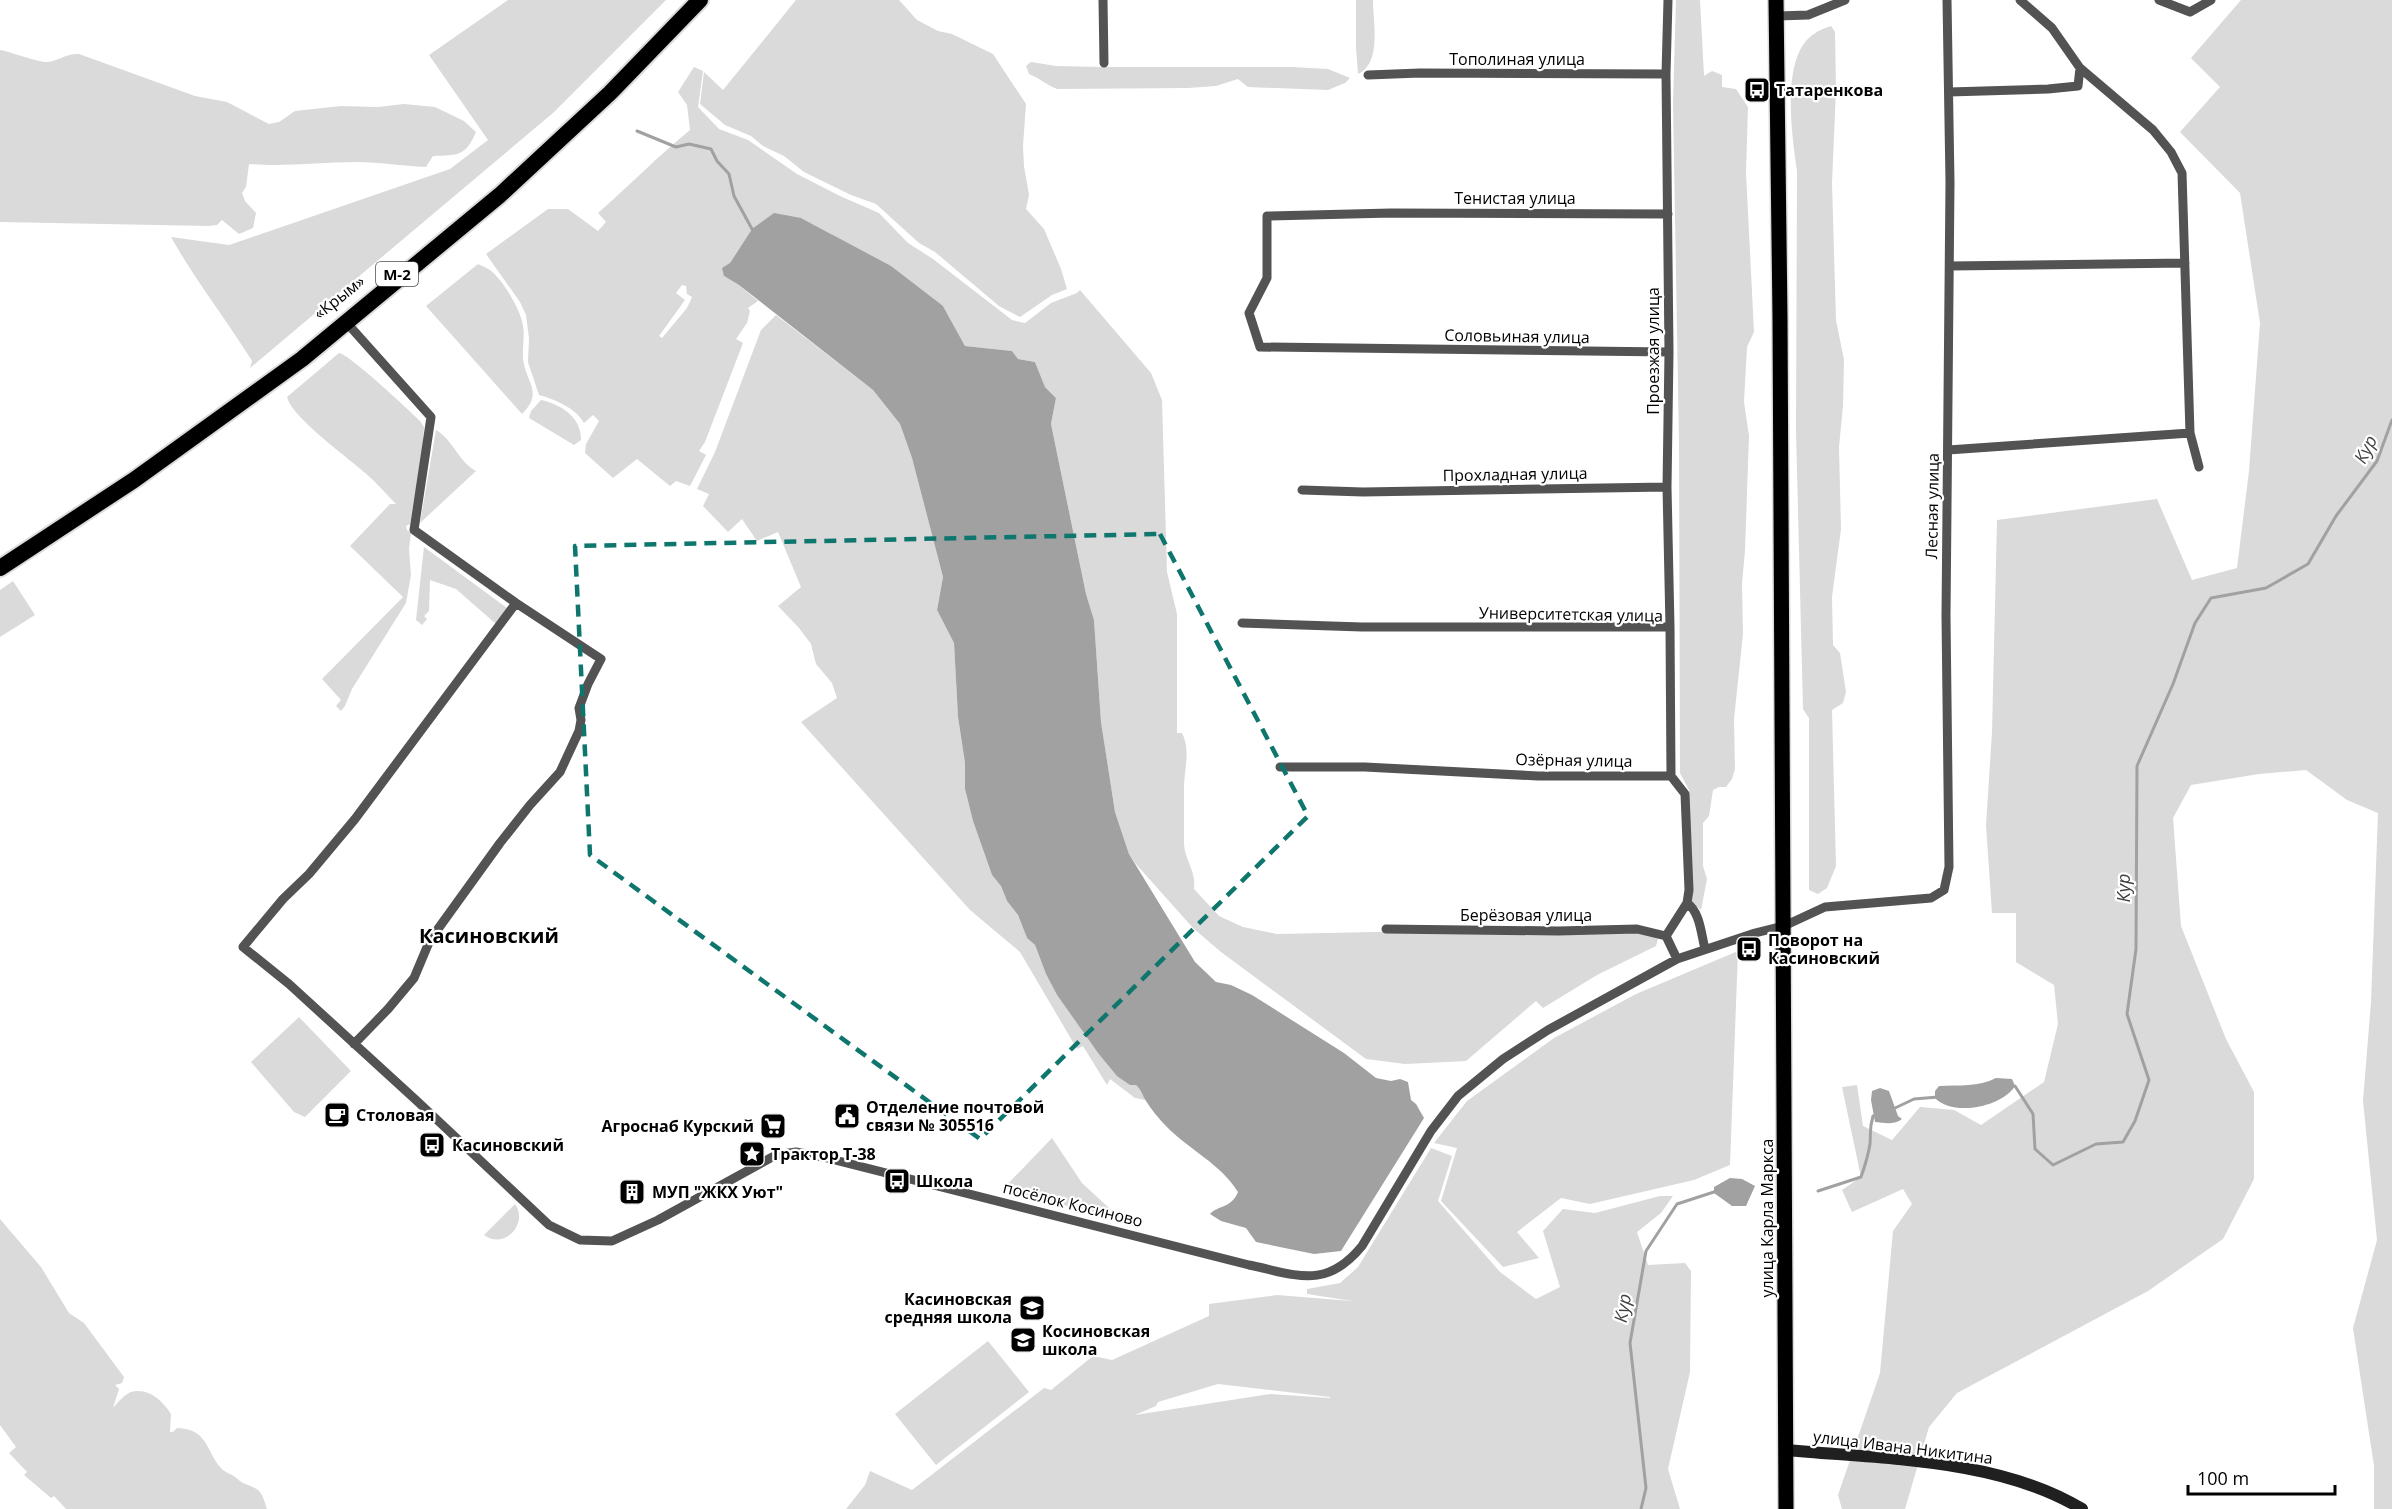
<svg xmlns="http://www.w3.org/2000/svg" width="2392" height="1509" font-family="'Open Sans',sans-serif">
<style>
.green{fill:#dadada;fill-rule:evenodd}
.water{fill:#a1a1a1}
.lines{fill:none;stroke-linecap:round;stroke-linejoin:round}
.stream{stroke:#a1a1a1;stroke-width:3}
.primary-casing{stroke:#dbdbdb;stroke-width:18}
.trunk-casing{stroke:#dbdbdb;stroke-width:20}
.minor{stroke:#535353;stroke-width:9}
.secondary{stroke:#202020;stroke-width:12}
.primary{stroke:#000;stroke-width:15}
.trunk{stroke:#000;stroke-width:16}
.marked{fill:none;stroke:#0f766e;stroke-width:4.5;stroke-dasharray:12 8;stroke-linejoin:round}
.labels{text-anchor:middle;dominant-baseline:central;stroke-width:4.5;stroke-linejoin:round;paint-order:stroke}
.shield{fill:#fff;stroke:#4c4c4c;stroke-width:1.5}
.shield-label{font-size:15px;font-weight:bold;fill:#000}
.street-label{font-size:16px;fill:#000;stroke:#fff}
.poi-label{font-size:16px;font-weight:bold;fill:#000;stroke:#fff;text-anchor:start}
.water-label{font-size:18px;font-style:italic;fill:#424242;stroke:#fff}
.quarter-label{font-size:20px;font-weight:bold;fill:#000;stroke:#fff}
</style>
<rect width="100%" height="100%" fill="#fff"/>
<path class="green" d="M508,0H666L553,113L250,368L252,361C226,319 195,280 171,237L229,245L450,169L488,140L429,55Z
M796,0H899L917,20L938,31L952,34L993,54L1026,104L1023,146L1024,166L1029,195L1026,209L1044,229L1061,269L1067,289L1052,295L1020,317L999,306L935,252L919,243L876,204L851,195L804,172L784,156L763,146L751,136L725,125L700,104L704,72L723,90Z
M1356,0H1373C1373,22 1382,63 1358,74L1356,48Z
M1676,0H1700L1704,76L1712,71L1722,75V87L1736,89L1748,107L1746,172L1754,332L1747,347L1744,402L1749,436L1745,551L1742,583L1743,634L1734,719L1735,769L1732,779L1726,787H1719L1713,790L1709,816L1703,823V866L1707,879L1701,910L1689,900V790L1680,773L1679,442L1673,103Z
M2241,0H2392V1509H2374V1466L2353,1328L2377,1240L2363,1101L2371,1002L2378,813L2347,800L2306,770L2259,774L2191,785L2173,818L2181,926L2226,1039L2254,1092V1179L2223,1239L2148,1291L1957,1393L1929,1427L1905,1509H1842L1838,1495L1880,1373L1893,1231L1912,1204L1903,1189L1852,1212L1842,1190L1861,1177L1842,1087L1857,1085L1863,1126L1892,1140L1920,1107L1954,1110L1981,1125L2044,1082L2058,1024L2054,985L2016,962V913H1992L1986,825L1992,732L1997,520L2157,499L2192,580L2237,568L2249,471L2260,323L2240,193L2180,132L2220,87L2191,58Z
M1831,26L1835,32L1836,89L1832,183L1836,320L1844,360L1843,406L1839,447L1841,529L1832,597L1833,645L1840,653L1846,692L1843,703L1832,710L1836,866L1827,888L1818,894L1809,890V718L1803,709L1796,431L1797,171C1792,137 1780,55 1814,34C1819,30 1825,28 1831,26Z
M0,50C12,52 36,62 47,62C58,61 67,53 79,54L195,96L227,102L269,124L279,122L295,111L341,106L378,107L404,104L435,107L464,121L476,132C465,157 458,155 433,156L426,167C403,166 379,162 356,162C320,162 285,167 249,164L246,187L242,193L245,201L256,213L253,228L239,234L222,220L217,225L209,226L0,222Z
M1031,62L1056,66L1102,67H1292L1328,69L1350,78L1345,83L1328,90L1248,87L1238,79L1216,86L1188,88L1057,89C1046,85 1040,78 1029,74L1026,66Z
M694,67L703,71L698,107L719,129L748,140L797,174L840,196L879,213L908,243L933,259L1012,320L1025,323L1051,303L1077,293L1080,290L1151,373L1162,400L1167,572L1177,614V733H1182C1191,750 1184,770 1184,788C1184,807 1184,826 1184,844C1185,861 1196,870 1194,889L1219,916L1243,927L1277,934L1423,931L1660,932L1656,946L1597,975L1543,1008L1536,1001L1466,1061L1405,1064L1366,1059L1221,952L1193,928L1135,863L1129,854L1115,812L1101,722L1094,620L1086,594L1051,424L1056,398L1045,387L1035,362L1018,359L1012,351L965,346L943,306L831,234L801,218L752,229L730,263L724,276L739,285L758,301L748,308L750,311L747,323L736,339L743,343L705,442L699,451L706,455L690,486L676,481L670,486L637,459L613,478L585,453L586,444L599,421L593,415L584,423C576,408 554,399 539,395L528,362L529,338L526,315L520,302L486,254L548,209H568L598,231L606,222L598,213C629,186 658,156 690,130L687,105L678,92ZM682,285L686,286L687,294L692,297L687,308L662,338L659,336L685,300L676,293Z
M478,264C482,266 487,268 490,270C503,280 521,310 523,326C525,337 522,348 523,359C526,383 544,392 522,414L426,306Z
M776,315L873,390L900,424L912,458L943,577L937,610L954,643L958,717L965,763V789L973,821L992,875L1001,886L1007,901L1018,915L1027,938L1035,945L1046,974L1057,995L1098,1053L1130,1085H1136L1142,1090L1145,1100L1135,1098L1110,1079L1107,1085L1083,1046L1077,1049L1020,952L970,910L801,722L837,698L832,683L816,664L811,644L799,628L778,606L801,587L778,532L757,541L742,519L728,532L703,506L709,494L697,489L715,452L761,330Z
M339,353C349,354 409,410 420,421L424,427L422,457L410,524L406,526L407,530L411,533L409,549L411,575L406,603L352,689L345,706L341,711L336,706L341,700L322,679L403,597L350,546L390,504H396C388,496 381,488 373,480C354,461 293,420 287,397Z
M541,400C561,404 582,418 581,440L574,445L529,418L531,411Z
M436,430C453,440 459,462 476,471L420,523Z
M424,547L507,608L496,624L456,589L430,580L429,611L424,616L427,619L422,625L416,620Z
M13,581L35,615L0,637V590Z
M1738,951L1730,1165L1694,1180L1590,1204L1561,1198L1517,1232L1539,1258L1503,1267L1441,1201L1457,1148L1434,1143L1467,1101L1554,1038L1636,994Z
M299,1017L351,1071L305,1117L294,1112L251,1062Z
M1052,1138L1082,1183L1121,1219L1002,1190Z
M1431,1148L1452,1156L1438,1201L1500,1272L1536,1299L1560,1287L1543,1231L1563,1209L1595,1213L1660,1196H1673L1661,1213L1637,1232L1648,1265L1685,1263L1691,1271L1690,1372L1668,1469L1680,1509H846L865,1485L870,1471L912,1490L1044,1388L1051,1390L1093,1356L1112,1360L1209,1316V1304L1277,1295L1352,1301L1307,1294V1289L1340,1283L1358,1267ZM1218,1384L1330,1397V1398L1270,1394L1135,1415L1156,1406L1158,1402Z
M515,1204C529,1224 504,1250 484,1235Z
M0,1219L41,1267L69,1313L84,1323L124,1377L122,1383L115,1385L119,1389L113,1408C117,1403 125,1394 131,1392C148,1387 163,1401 171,1414L170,1432H173L177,1428C207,1429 205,1448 220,1467C223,1471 228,1473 232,1475C236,1477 239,1481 243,1483C261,1490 261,1490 267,1509H66L54,1496L51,1498L24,1475L27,1472L9,1453L16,1447L0,1425Z
M988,1341L1029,1392L936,1465L895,1414Z"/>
<path class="water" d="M774,213L801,218L891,266L943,306L965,346L1012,351L1018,359L1035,362L1045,387L1056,398L1051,424L1086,594L1094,620L1101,722L1115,812L1129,854L1195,962L1216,982L1231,985L1252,995L1344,1053L1376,1078L1391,1081L1400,1079L1408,1082L1411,1100L1416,1104L1424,1118L1341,1251L1314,1254L1256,1242L1246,1228L1221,1221L1210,1214C1218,1205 1231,1209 1238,1192C1220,1163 1189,1150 1166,1126C1159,1119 1151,1109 1146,1101C1142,1095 1142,1090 1136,1085H1130L1117,1076L1098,1053L1057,995L1046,974L1035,945L1027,938L1018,915L1007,901L1001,886L992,875L973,821L965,789V763L958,717L954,643L937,610L943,577L912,458L900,424L873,390L739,285L724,276L722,268L730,263L752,229Z
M1996,1078L2012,1079L2015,1086C2002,1107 1953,1117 1935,1098V1091L1939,1086C1959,1085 1978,1087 1996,1078Z
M1880,1088L1889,1091L1898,1116L1902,1119C1895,1125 1884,1123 1875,1122L1871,1100L1872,1091Z
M1730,1178L1742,1179L1755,1186L1746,1206H1732L1714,1193V1187Z"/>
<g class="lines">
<path class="stream" d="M637,131L676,147L689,144L711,149L717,161L729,174L734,196L752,229
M2012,1086H2015L2033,1114L2035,1149L2053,1165L2096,1144L2123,1142L2135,1121L2149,1080L2127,1014L2136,949L2137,766L2173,684L2195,623L2211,598L2266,588L2308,564L2336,516L2377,461L2392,420
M1893,1109L1914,1099L1938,1097
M1818,1191L1861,1177C1865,1166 1868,1156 1870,1144C1871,1132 1869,1130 1873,1116L1876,1115
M1641,1509L1646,1488L1630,1343L1646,1251L1677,1204L1717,1191"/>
<g class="primary-casing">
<path id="primary" d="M1776,0L1780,317L1786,1509"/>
</g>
<g class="trunk-casing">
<path id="trunk" d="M0,568L134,480L302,359L500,195L610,93L700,0"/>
</g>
<path class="minor" d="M1103,0L1104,63
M1668,0L1666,74L1669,352L1667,487L1670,627
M2020,0L2052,28L2080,68L2153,130L2171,152L2182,173L2190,433L2199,467
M2159,0L2190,12L2211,0
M1776,16L1808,15L1845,0
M1368,75L1420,73L1666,74
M1949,92L2048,89L2078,86L2080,68
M1668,214L1391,213L1267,216V278L1249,313L1260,347L1669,352
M1950,266L2185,263
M346,322L431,417L414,530L516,603L355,819L309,874L283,899L243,947L289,984L417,1101L549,1225L580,1240L612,1241L658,1220L776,1155L796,1152L823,1157L1249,1265C1297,1275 1326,1290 1362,1246L1431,1131L1458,1096L1503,1059L1548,1030L1677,959L1755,933L1784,926L1825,907L1931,898L1944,890L1949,867L1946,616L1950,182L1947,0
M1948,450L2190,433
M1302,490L1363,492L1667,487
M1242,623L1362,627H1670L1671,776
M1280,767H1365L1538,776H1671L1685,794L1689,890L1687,903L1666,936L1677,959
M1687,903C1700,912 1701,933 1705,949
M1386,929L1558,931L1637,929L1666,936
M354,1044L388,1009L414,978L430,940L500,843L530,805L560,772L579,731L581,720L579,708L588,684L601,659L516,603"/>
<path class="secondary" d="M1786,1450C1882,1459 1998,1458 2082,1509"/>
<use href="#primary" class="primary"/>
<use href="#trunk" class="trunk"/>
</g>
<path class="marked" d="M1160,534L1308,816L980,1139L590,855L575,546Z"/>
<defs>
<g id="bus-square" transform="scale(1.35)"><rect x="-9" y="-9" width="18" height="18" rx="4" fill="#000" stroke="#fff"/><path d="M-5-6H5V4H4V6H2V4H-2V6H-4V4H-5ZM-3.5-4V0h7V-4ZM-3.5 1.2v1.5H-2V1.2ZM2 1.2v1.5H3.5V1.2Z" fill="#fff"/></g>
<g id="cafe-square" transform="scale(1.35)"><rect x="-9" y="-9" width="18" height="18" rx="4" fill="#000" stroke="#fff"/><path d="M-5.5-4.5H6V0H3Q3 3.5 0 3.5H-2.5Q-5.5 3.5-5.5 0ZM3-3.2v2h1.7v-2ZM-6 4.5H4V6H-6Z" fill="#fff"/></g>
<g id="civic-square" transform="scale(1.35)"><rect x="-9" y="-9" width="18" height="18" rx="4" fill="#000" stroke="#fff"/><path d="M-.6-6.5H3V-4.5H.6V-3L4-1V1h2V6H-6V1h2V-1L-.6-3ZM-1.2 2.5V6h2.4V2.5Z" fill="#fff"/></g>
<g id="supermarket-square" transform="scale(1.35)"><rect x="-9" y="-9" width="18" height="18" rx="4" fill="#000" stroke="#fff"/><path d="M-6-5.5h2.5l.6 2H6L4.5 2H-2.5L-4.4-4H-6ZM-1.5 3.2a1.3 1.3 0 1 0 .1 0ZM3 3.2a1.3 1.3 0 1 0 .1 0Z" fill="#fff"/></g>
<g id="sight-square" transform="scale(1.35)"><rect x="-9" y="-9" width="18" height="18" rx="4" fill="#000" stroke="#fff"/><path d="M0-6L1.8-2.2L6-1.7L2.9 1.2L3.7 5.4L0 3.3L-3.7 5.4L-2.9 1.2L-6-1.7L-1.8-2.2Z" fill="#fff"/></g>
<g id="building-square" transform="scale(1.35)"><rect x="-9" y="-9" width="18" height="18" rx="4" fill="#000" stroke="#fff"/><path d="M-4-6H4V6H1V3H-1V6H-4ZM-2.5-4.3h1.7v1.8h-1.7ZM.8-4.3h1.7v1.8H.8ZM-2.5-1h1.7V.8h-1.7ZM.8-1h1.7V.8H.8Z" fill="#fff"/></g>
<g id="school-square" transform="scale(1.35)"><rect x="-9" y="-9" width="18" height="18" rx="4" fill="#000" stroke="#fff"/><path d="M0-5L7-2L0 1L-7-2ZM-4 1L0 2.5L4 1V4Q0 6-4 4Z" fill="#fff"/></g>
</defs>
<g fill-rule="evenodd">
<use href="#bus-square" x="1757" y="90"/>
<use href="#bus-square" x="1749" y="949"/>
<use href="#cafe-square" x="337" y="1115"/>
<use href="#civic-square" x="847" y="1116"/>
<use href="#supermarket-square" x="773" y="1126"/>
<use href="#bus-square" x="432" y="1145"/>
<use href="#sight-square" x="752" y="1154"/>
<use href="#bus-square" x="897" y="1181"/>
<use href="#building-square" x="632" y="1192"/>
<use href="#school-square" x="1032" y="1308"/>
<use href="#school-square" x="1023" y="1340"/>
</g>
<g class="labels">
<rect class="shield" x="376" y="262" width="42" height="24" rx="4.5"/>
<g class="shield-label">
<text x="397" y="274">М-2</text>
</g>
<g class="street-label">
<text x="1517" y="59">Тополиная улица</text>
<text x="1515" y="198">Тенистая улица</text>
<text transform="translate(339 297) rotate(-38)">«Крым»</text>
<text transform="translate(1517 336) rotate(1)">Соловьиная улица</text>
<text transform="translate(1653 351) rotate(-90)">Проезжая улица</text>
<text transform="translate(1515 474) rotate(-1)">Прохладная улица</text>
<text transform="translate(1932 506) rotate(-89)">Лесная улица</text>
<text transform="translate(1571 614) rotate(1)">Университетская улица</text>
<text transform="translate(1574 760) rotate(1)">Озёрная улица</text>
<text x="1526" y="915">Берёзовая улица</text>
<text transform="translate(1073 1204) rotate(14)">посёлок Косиново</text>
<text transform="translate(1767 1218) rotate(-90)">улица Карла Маркса</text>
<text transform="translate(1903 1447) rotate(7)">улица Ивана Никитина</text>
</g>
<g class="poi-label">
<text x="1776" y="90">Татаренкова</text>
<text x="1768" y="940">Поворот на<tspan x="1768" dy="18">Касиновский</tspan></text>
<text x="866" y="1107">Отделение почтовой<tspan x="866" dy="18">связи № 305516</tspan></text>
<text x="356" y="1115">Столовая</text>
<text x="754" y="1126" text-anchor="end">Агроснаб Курский</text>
<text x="452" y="1145">Касиновский</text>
<text x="771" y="1154">Трактор Т-38</text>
<text x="916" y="1181">Школа</text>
<text x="652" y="1192">МУП "ЖКХ Уют"</text>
<text x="1012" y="1299" text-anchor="end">Касиновская<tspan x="1012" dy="18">средняя школа</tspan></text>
<text x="1042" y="1331">Косиновская<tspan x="1042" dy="18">школа</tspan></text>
</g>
<g class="water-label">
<text transform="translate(2365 449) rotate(-63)">Кур</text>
<text transform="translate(2123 888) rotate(-90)">Кур</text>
<text transform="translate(1622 1308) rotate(-80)">Кур</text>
</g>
<g class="quarter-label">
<text x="489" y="935">Касиновский</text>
</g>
</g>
<path d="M2188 1485v9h147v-9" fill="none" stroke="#000000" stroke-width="3"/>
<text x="2197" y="1485" font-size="18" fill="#000000" stroke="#ffffff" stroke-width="4.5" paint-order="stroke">100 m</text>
</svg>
